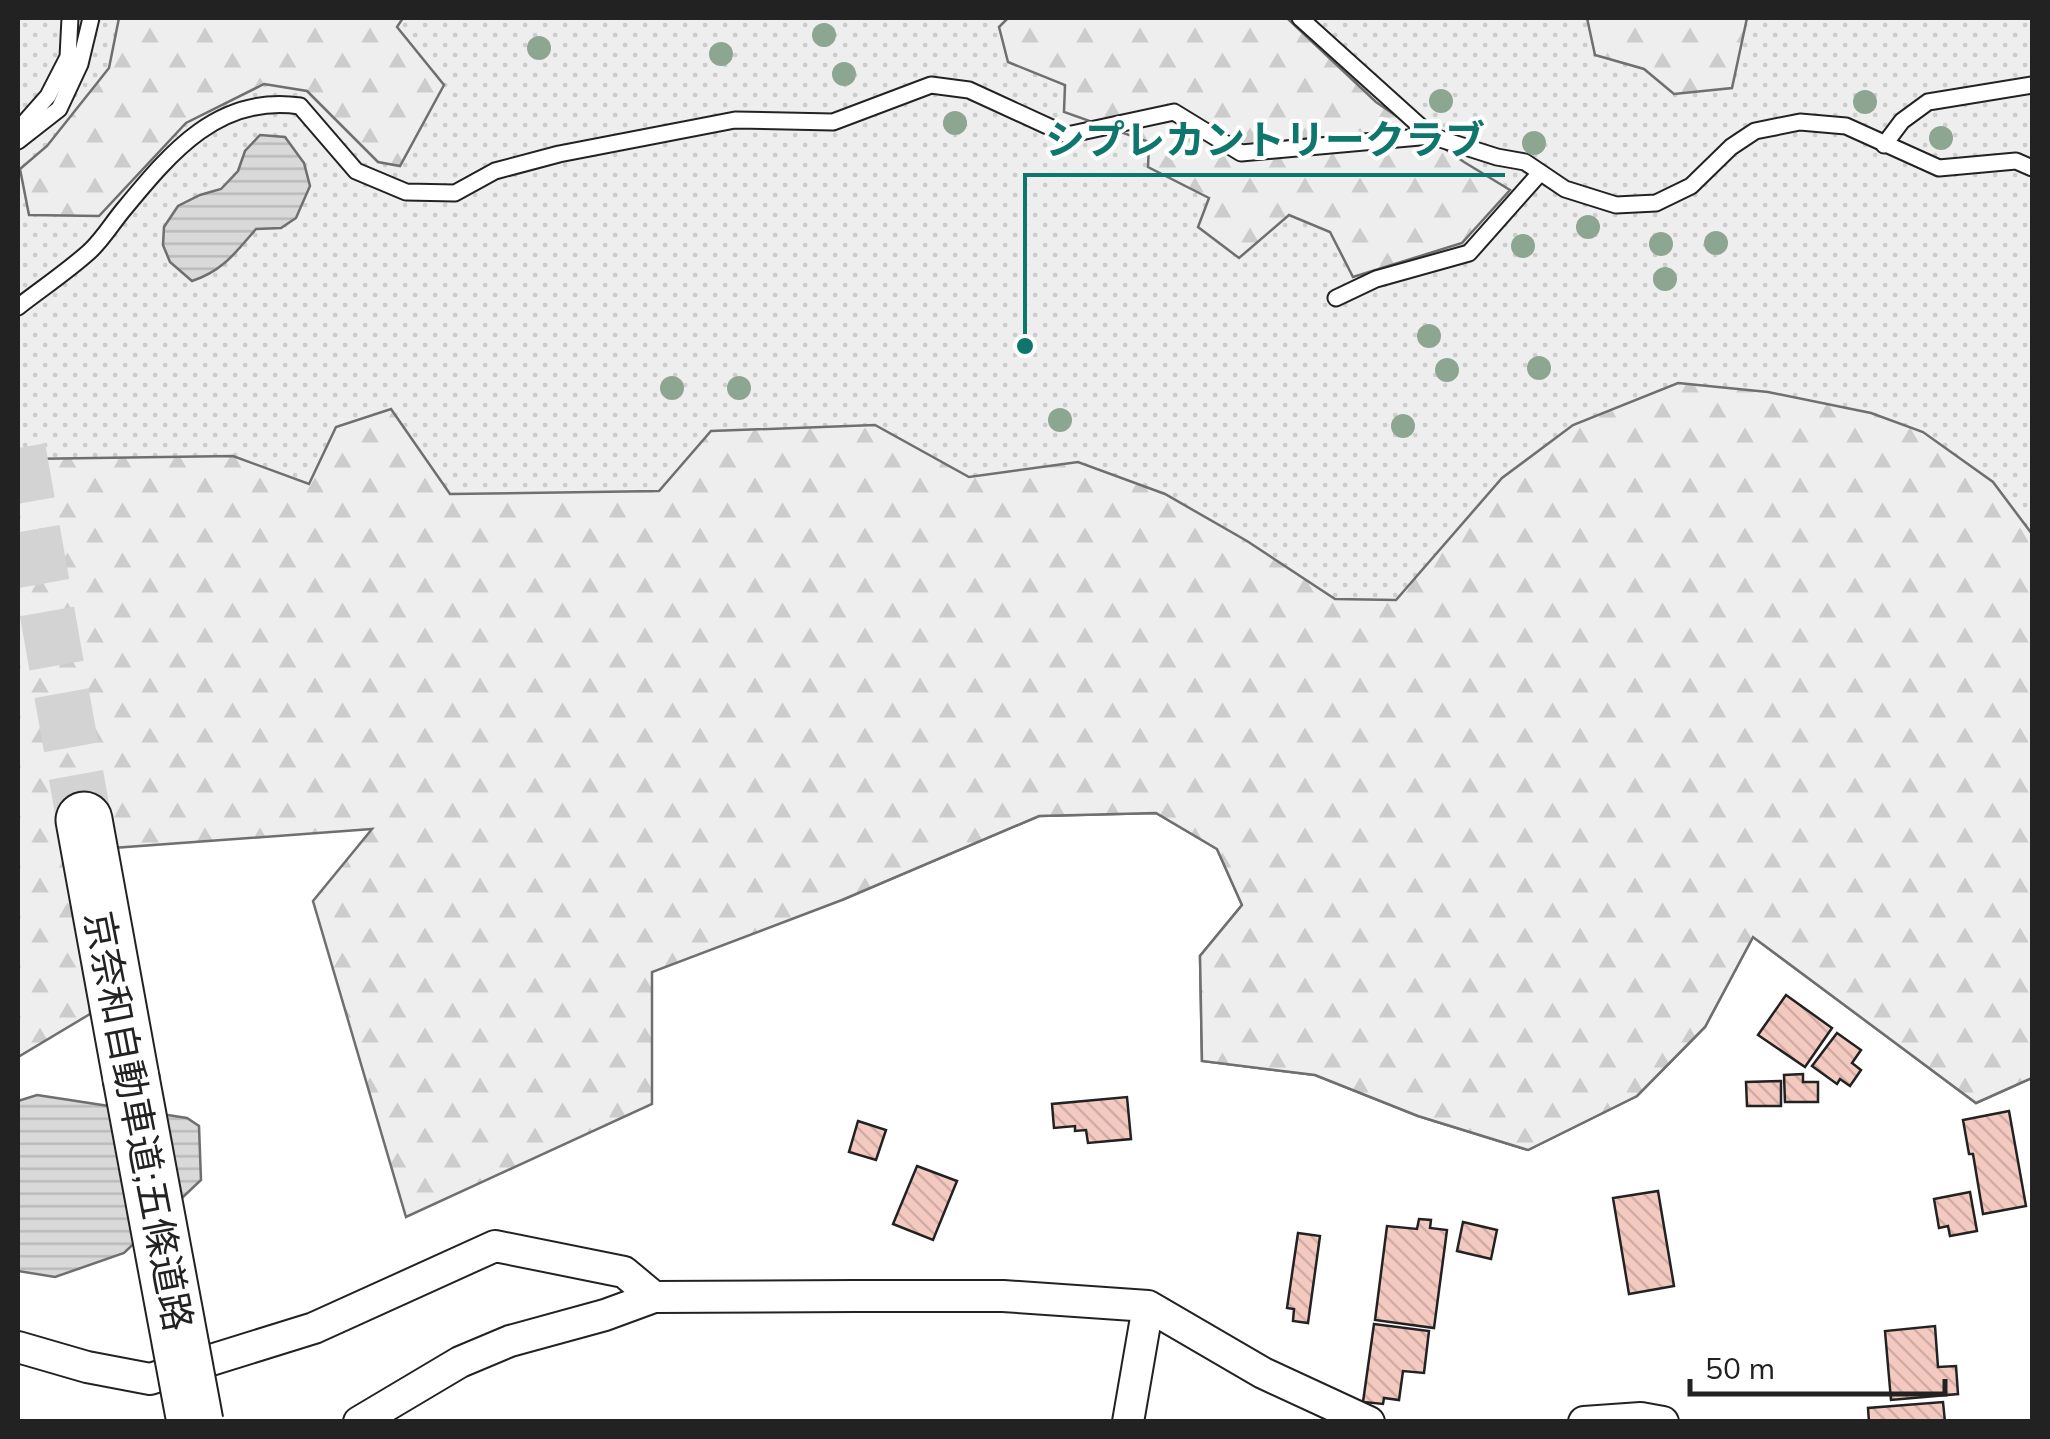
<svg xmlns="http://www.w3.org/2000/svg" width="2050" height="1439" font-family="Mulish,'Noto Sans JP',sans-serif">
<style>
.grass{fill:url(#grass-dots);stroke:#6f6f6f;stroke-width:2.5}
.forest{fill:url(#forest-firs);stroke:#6f6f6f;stroke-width:2.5}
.water{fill:url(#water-rules);stroke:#6f6f6f;stroke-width:2.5}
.building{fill:url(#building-back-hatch);stroke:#222;stroke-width:2.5}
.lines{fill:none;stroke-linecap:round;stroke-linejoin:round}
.motorway-tunnel{stroke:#d3d3d3;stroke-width:55;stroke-dasharray:55 28;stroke-linecap:butt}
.service-casing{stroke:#222;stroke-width:19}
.minor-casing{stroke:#222;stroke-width:34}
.motorway-casing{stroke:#222;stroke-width:59}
.service{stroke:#fff;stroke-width:15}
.minor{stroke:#fff;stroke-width:30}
.motorway{stroke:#fff;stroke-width:55}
.motorway-bridge-casing{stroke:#222;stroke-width:59;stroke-linecap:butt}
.motorway-bridge{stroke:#fff;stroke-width:55}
.tree{fill:#8da692}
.labels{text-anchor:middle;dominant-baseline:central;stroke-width:8;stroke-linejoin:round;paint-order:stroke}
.street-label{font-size:38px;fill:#222;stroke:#fff}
.leader{fill:none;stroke:#0f766e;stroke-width:4}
.callout-dot{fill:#0f766e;stroke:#fff;stroke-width:4}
.callout-label{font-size:40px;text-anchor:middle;font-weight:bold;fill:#0f766e;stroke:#fff;stroke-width:8;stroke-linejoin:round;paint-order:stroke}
</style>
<defs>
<pattern id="grass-dots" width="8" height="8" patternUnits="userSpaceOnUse" patternTransform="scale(2.5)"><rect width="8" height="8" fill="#eee"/><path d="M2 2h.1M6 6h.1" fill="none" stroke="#ccc" stroke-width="1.8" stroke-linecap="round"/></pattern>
<pattern id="forest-firs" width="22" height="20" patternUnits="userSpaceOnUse" patternTransform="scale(2.5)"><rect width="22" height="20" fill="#eee"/><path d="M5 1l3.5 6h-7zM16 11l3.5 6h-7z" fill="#ccc"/></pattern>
<pattern id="water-rules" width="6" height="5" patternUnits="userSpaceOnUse" patternTransform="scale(2.5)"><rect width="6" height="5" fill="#d9d9d9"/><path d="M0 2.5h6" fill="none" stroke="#bababa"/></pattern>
<pattern id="building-back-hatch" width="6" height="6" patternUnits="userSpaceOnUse" patternTransform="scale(2.5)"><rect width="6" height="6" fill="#f3c9c0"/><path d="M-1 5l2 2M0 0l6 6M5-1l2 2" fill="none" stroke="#d0aca5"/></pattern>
</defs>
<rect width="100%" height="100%" fill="#fff"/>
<path class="grass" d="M18,18H2032V1078L1976,1103L1753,937L1705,1027L1637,1096L1528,1150L1418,1116L1315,1075L1202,1061L1200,956L1242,905L1217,849L1156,813L1039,816L842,900L509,749L18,675Z"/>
<path class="forest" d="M119,18H403L397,27L444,85L400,166L378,162L307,91L264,84L186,123L99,216L29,215L20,169L47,146L109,68Z
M1008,18H1287L1376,102L1464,162L1510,190L1462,243L1353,277L1330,232L1289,215L1239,258L1198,227L1209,198L1148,167L1149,142L1064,112L1065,85L1008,62L999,27Z
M1587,18H1747L1732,88L1674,94L1644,69L1595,55Z
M1678,383L1768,392L1871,413L1923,432L1993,482L2032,534V1078L1976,1103L1753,937L1705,1027L1637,1096L1528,1150L1418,1116L1315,1075L1202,1061L1200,956L1242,905L1217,849L1156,813L1039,816L842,900L652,972V1104L406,1217L313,901L372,829L86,850L90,1014L18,1057V465L25,459L233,456L309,484L336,427L391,409L450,494L659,491L711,431L875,425L969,477L1078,462L1165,494L1247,541L1335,599L1396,600L1502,478L1573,425Z"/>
<path class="water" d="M260,135L285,137L304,163L310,186L296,218L281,228L256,229C236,252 223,271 192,281L170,262L163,245L164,227L178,206L200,195L221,189L238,171L245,151Z
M37,1095L187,1118L199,1126L201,1180L124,1253L55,1277L18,1271V1101Z"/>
<path class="building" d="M1786,995L1832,1028L1805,1067L1758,1035Z
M1837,1033L1861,1050L1852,1063L1861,1070L1850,1086L1840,1079L1837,1084L1812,1066Z
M1803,1074V1082H1818V1102H1785L1784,1075Z
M1781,1081V1106H1747L1746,1082Z
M1127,1097L1131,1139L1088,1143L1086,1130L1075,1131V1126L1054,1128L1052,1104Z
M2009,1111L2026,1206L1983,1214L1973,1154H1969L1963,1120Z
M858,1121L886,1130L876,1160L849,1152Z
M917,1166L957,1181L933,1240L893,1224Z
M1658,1191L1674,1286L1629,1294L1613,1198Z
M1970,1192L1977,1231L1950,1236L1948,1226L1939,1228L1934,1199Z
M1419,1219L1431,1220L1430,1228L1447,1230L1434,1328L1375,1320L1387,1226L1417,1229Z
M1463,1222L1497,1230L1491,1259L1457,1251Z
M1298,1233L1320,1236L1308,1323L1293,1321L1294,1309L1287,1308Z
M1374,1324L1429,1331L1424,1373L1403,1371L1399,1400L1384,1398L1383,1404L1363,1402Z
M1935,1326L1938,1367L1956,1366L1958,1394L1891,1400L1885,1331Z
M1943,1402L1945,1422H1869L1868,1408Z"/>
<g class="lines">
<path class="motorway-tunnel" d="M18,448L84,820"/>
<g class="service-casing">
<path id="service" d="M1300,18L1431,136
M18,130L48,96L68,57L70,18
M18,141L59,109L80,64L91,18
M1884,145L1902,121L1928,102L2032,85
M1336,298L1376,279L1469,253L1540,173
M18,307C41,289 68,271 90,251C103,239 113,222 124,209C171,152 219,94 300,106L356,171L406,192L455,193L495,171L559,154L735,120L833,122L931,85L969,90L1067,135L1174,112L1241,153L1431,136L1497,157L1525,162L1565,189L1616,205L1656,203L1691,186L1731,147L1755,131L1800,122L1846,126L1939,168L2016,161L2032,168"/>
</g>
<g class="minor-casing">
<path id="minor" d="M18,1347L87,1367L150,1379L314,1328L495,1246L624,1272L654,1297
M359,1422L460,1362L510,1341L605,1315L654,1297L855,1296H1003L1148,1306L1263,1373L1369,1422
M1128,1422L1148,1306
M1584,1422L1641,1418L1663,1422"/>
</g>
<g class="motorway-casing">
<path id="motorway" d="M84,820L131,1078"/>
</g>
<use href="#service" class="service"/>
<use href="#minor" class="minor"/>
<use href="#motorway" class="motorway"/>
<g class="motorway-bridge-casing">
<path id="motorway-bridge" d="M131,1078L195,1422"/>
</g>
<use href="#motorway-bridge" class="motorway-bridge"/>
</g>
<g class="tree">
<circle cx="824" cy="35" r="12"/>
<circle cx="539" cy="48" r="12"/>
<circle cx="721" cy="54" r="12"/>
<circle cx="844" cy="74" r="12"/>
<circle cx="1441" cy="101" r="12"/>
<circle cx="1865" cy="102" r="12"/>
<circle cx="955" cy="123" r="12"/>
<circle cx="1941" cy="138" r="12"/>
<circle cx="1534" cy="143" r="12"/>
<circle cx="1588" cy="227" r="12"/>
<circle cx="1716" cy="243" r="12"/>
<circle cx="1661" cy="244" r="12"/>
<circle cx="1523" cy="246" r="12"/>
<circle cx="1665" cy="279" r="12"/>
<circle cx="1429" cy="336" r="12"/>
<circle cx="1539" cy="368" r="12"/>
<circle cx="1447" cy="370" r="12"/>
<circle cx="672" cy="388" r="12"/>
<circle cx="739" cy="388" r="12"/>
<circle cx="1060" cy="420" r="12"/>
<circle cx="1403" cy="426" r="12"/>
</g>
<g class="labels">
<g class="street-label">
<text transform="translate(139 1121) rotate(79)">京奈和自動車道;五條道路</text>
</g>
</g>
<path class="leader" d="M1025 346L1025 175H1505"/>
<circle class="callout-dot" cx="1025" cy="346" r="10"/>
<g class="callout-label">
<text x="1265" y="154">シプレカントリークラブ</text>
</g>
<rect width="2050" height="1439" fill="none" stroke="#222222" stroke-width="40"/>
<path d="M1690 1379v15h255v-15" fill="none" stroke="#222222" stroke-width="5"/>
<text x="1705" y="1379" font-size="30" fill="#222222" stroke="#ffffff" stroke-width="8" paint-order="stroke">50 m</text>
</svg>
